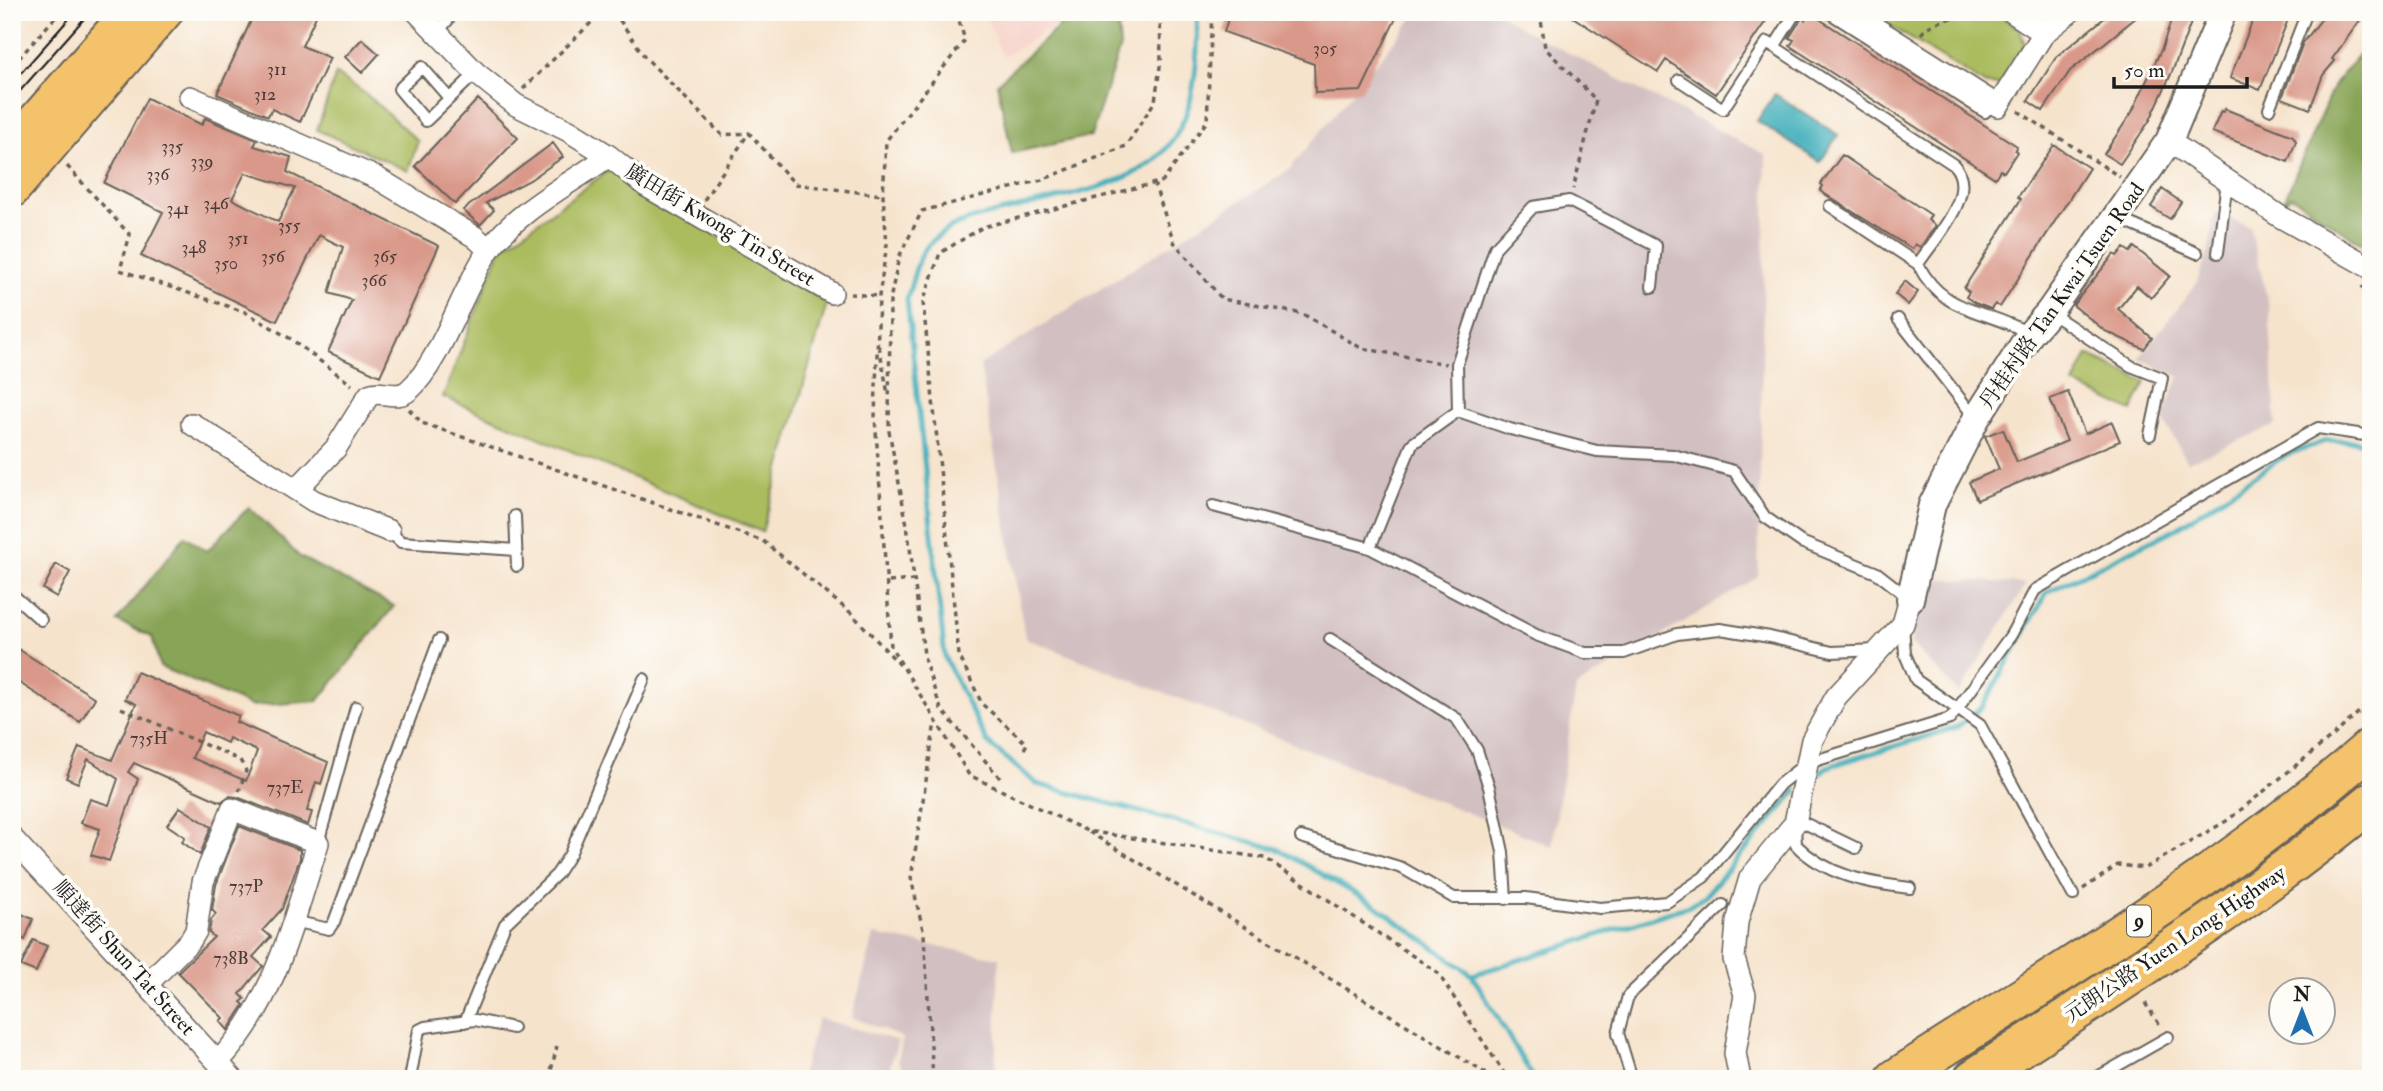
<svg xmlns="http://www.w3.org/2000/svg" width="2383" height="1091" font-family="'IM FELL Double Pica','Noto Serif SC',serif">
<style>
.built{fill:#f7d1c9}
.industrial{fill:#d2bfc1}
.green{fill:#abbc5f;stroke:#646c3e;stroke-width:2}
.forest{fill:#88a456;stroke:#526039;stroke-width:2}
.water{fill:#3dadb9;stroke:#2c646a;stroke-width:2}
.lines{fill:none;stroke-linecap:round;stroke-linejoin:round}
.stream{stroke:#3dadb9;stroke-width:5}
.building{fill:#d99889;fill-rule:evenodd}
.service-casing{stroke:#68625a;stroke-width:14}
.minor-casing{stroke:#68625a;stroke-width:24}
.tertiary-casing{stroke:#68625a;stroke-width:30}
.primary-casing{stroke:#68625a;stroke-width:37}
.motorway-casing{stroke:#68625a;stroke-width:42}
.path{stroke:#68625a;stroke-width:3.5;stroke-dasharray:5 5;stroke-linecap:butt}
.service{stroke:#fff;stroke-width:10}
.minor{stroke:#fff;stroke-width:21}
.tertiary{stroke:#fff;stroke-width:26}
.primary{stroke:#f4c26a;stroke-width:33}
.motorway{stroke:#f4c26a;stroke-width:38}
.tram{stroke:#1c1c1c;stroke-width:2}
.labels{text-anchor:middle;dominant-baseline:central;stroke-width:7;stroke-linejoin:round;paint-order:stroke}
.number-label{font-size:18px;fill:#4b3b37}
.shield{fill:#fdfcf7;stroke:#605f5e;stroke-width:2}
.shield-label{font-size:19px;font-weight:bold;fill:#1c1c1c}
.street-label{font-size:21px;fill:#1c1c1c;stroke:#fdfcf7}
</style>
<rect width="100%" height="100%" fill="#fdfcf7"/>
<filter id="ink" filterUnits="userSpaceOnUse"><feTurbulence type="fractalNoise" baseFrequency=".0143" numOctaves="2"/><feDisplacementMap in="SourceGraphic" scale="14" xChannelSelector="R" yChannelSelector="G"/><feConvolveMatrix kernelMatrix="1 2 1 2 8 2 1 2 1" color-interpolation-filters="sRGB"/></filter>
<filter id="wash" filterUnits="userSpaceOnUse"><feTurbulence type="fractalNoise" baseFrequency=".00686" numOctaves="4" result="noise"/><feDisplacementMap in="SourceGraphic" scale="28" xChannelSelector="R" yChannelSelector="G"/><feGaussianBlur stdDeviation="1.57" result="paint"/><feColorMatrix in="noise" values="0 0 0 0 0 0 0 0 0 0 0 0 0 0 0 0 0 1.4 0 .05"/><feComposite in="paint" operator="in"/></filter>
<g filter="url(#wash)">
<rect width="100%" height="100%" fill="#f6e3cc"/>
<path class="built" d="M984,12H1077L1003,57Z"/>
<path class="industrial" d="M1418,12H1497L1530,33L1766,155L1758,577L1576,687L1552,846L1025,638L980,365L1289,170Z
M2215,212L2250,227L2269,306L2276,425L2188,462L2162,418L2179,377L2139,358L2196,284L2209,251Z
M1924,578L2026,584L1959,693L1911,643Z
M874,935L999,958L995,1079H907L898,1060L903,1038L852,1017Z
M818,1018L898,1041L886,1079H800Z"/>
<path class="green" d="M1868,12H1994L2020,29L2025,45L2000,85H1986Z
M336,74L366,94L418,141L408,171L317,130Z
M609,170L827,303L762,532L443,397L500,250Z
M2088,355L2146,382L2132,411L2074,384Z"/>
<path class="forest" d="M1075,12H1117L1120,47L1091,136L1012,153L997,83Z
M2371,39V250L2291,196L2283,203L2334,85Z
M249,507L300,557L394,606L318,701L251,706L160,667L152,637L117,621L185,536L207,551Z"/>
<path class="water" d="M1775,94L1838,135L1820,162L1757,121Z"/>
<g class="lines">
<path class="stream" d="M1197,12C1203,177 1137,179 1000,212C971,219 945,224 925,249C916,261 912,284 907,299L945,658L987,742L1037,784L1278,849L1375,905L1472,975L1534,1079
M1812,779L1827,767L1957,727L1983,706L2047,592L2177,528L2286,455L2326,441H2355L2371,445
M1472,975L1689,906L1704,897L1796,791"/>
</g>
<g id="blocks">
<path class="building" d="M255,12H318L302,46L330,58L300,122L272,109L268,116L217,94Z
M1230,12H1399L1361,91L1315,93L1314,64L1224,32Z
M1565,12H1772L1716,94L1666,60L1658,72Z
M2112,12H2143L2070,71L2043,111L2028,101L2057,56Z
M2174,12H2195L2172,72L2150,120L2120,164L2104,154L2132,112L2162,48Z
M2256,12H2291L2260,90L2230,78Z
M2327,12H2366L2332,59L2335,61L2323,75L2310,109L2282,98L2303,43Z
M1810,13L2017,146L2015,150L2017,152L2004,172L2000,170L1995,178L1790,46L1794,40L1789,38L1802,18L1805,20Z
M362,39L379,54L362,73L345,57Z
M147,98L202,125L205,118L257,140L254,146L291,157L287,172L439,246L380,376L328,352L352,300L329,293L343,247L319,235L277,321L141,256L163,212L104,183ZM245,173L295,188L278,222L232,199Z
M478,99L518,138L455,204L415,166Z
M2225,109L2293,136L2296,141L2288,162L2212,132L2221,111L2224,112Z
M553,143L563,157L530,180L486,203L494,210L480,225L463,210Z
M2054,145L2089,168L2000,307L1995,304L1991,309L1975,303L1966,297L1969,292L1964,288L2021,199L2018,197Z
M1842,155L1931,215L1928,220L1936,226L1920,247L1915,244L1912,249L1820,191L1823,186L1821,184Z
M2162,189L2181,202L2170,219L2151,207Z
M2134,247L2170,276L2151,298L2137,286L2118,309L2152,338L2144,349L2105,331L2073,305L2114,254L2117,256L2124,248L2130,252Z
M1905,281L1918,292L1908,305L1895,294Z
M2068,392L2085,434L2112,422L2120,441L1977,500L1969,482L1999,469L1985,436L2003,429L2017,462L2067,441L2050,399Z
M56,564L70,572L57,597L43,589Z
M12,645L95,698L80,722L12,678Z
M137,672L239,716L236,722L328,762L321,784L316,782L307,811L312,812L308,825L237,797L229,796L221,802L134,763L128,772L138,779L109,861L91,855L100,829L81,823L90,799L109,805L118,779L88,759L78,783L66,778L79,747L112,760L136,704L125,699ZM203,732L227,743L229,738L257,751L246,781L192,758Z
M180,807L211,827L200,855L182,842L185,837L167,825Z
M239,826L300,850V858L282,909L263,930L271,937L253,957L263,966L240,994L245,999L241,1002L244,1005L228,1030L220,1021L223,1018L178,972L214,937L209,933L211,920L216,914L212,910L216,885Z
M12,910L33,919L25,940L12,934Z
M33,940L47,946L36,972L21,966Z"/>
</g>
</g>
<g filter="url(#ink)">
<use href="#blocks" fill-opacity="0" stroke="#68625a" stroke-width="2"/>
<g class="lines">
<g class="service-casing">
<path id="service" d="M1828,12L1985,112L1994,103
M436,34L448,20L442,12
M1774,47L1796,12
M1679,80L1723,109L1767,42L1954,165C1979,193 1935,238 1918,264L1830,206
M449,98L422,67L399,89L426,121L476,73
M2269,109L2307,12
M2117,218L2197,253
M2218,253L2227,181
M1918,264C1943,315 1985,308 2030,334
M1652,287L1656,246L1569,201L1533,207L1495,248L1457,364L1458,411L1510,429L1597,451L1673,455L1734,471L1765,517L1801,542L1877,573L1909,598
M2049,312L2131,366L2162,378L2150,435
M1898,319L1976,419
M1213,506L1370,548L1536,635L1585,653H1624L1677,634L1720,629L1770,637L1832,652L1877,650
M515,516L517,566
M389,531L401,542L516,550
M1370,548L1412,444L1458,411
M12,594L41,620
M1903,624L1905,654L1916,680L1980,725L2073,895
M1330,639L1457,719L1477,750L1489,787L1503,852L1506,899
M1796,819L1856,848
M1795,826L1796,845C1827,876 1867,883 1910,888
M1301,837L1402,868L1454,898H1526L1600,908L1667,902L1704,877L1780,784L1805,764L1950,719L2011,635L2035,590L2318,428L2371,436
M318,843L356,707
M293,921L329,929L334,922L439,640
M465,1022L505,924L557,874L570,854L644,679
M410,1079L419,1030L425,1027L475,1020L513,1028
M1632,1079L1618,1033L1628,996L1723,905
M2094,1079L2168,1037"/>
</g>
<g class="minor-casing">
<path id="minor" d="M417,12L476,73L516,105L569,131L609,156L646,186L832,293
M1850,12L1998,106L2044,33L2012,12
M2044,33L2070,12
M190,97L377,178L475,237L489,250
M2169,141L2279,216L2371,268
M192,424L314,501L389,531
M297,489L336,448L369,395C381,389 397,401 409,390C440,363 463,288 488,251C516,211 570,184 609,156
M12,838L233,1079
M147,984L190,941L196,931L203,882L232,809L318,843C294,919 275,1002 218,1062
M1740,1079L1735,1053L1745,995L1734,959L1737,922L1750,878L1795,823L1812,740L1836,697L1903,624L1910,599"/>
</g>
<g class="tertiary-casing">
<path id="tertiary" d="M1910,599L1932,505L1976,419L2030,334L2049,312L2169,141L2223,12"/>
</g>
<g class="primary-casing">
<path id="primary" d="M12,146L129,12
M12,191L166,12"/>
</g>
<g class="motorway-casing">
<path id="motorway" d="M1895,1079C2057,974 2225,875 2371,747
M1973,1079C2108,989 2246,906 2371,802"/>
</g>
<path class="path" d="M614,12L645,57L722,135L749,133L795,184L882,195
M956,12L965,40L886,141L883,196L887,244L879,296L875,417L891,647L969,775L1087,831L1265,858L1437,972L1508,1079
M1540,12L1545,48L1596,100L1573,189
M1921,34C1933,19 1947,23 1962,12
M12,66L60,12
M523,89L602,12
M2018,111L2120,177
M67,166L130,235L120,270L245,312L291,339L352,385
M1154,183L1174,242L1222,299L1303,314L1361,348L1446,364
M704,200L748,134
M2362,286L2371,299
M850,294L879,296
M879,346L888,394
M409,409L422,423L763,541L851,613L901,666
M889,582L914,580
M121,708L240,760L246,771L239,791
M1024,749L1027,744L982,704L959,655L923,302L940,253L983,227L1163,181L1207,121L1212,12
M1000,778L941,709L925,662L907,525L889,431L890,300L899,257L922,211L1042,180L1126,146L1155,101L1161,60L1160,12
M1089,832L1495,1079
M2083,889L2118,865L2145,868L2228,820L2334,735L2371,701
M2145,1003L2161,1027
M549,1079L557,1046
M933,1079L924,934L911,878L935,722"/>
<use href="#service" class="service"/>
<use href="#minor" class="minor"/>
<use href="#tertiary" class="tertiary"/>
<use href="#primary" class="primary"/>
<use href="#motorway" class="motorway"/>
<path class="tram" d="M12,83L75,12
M12,100L90,12"/>
</g>
</g>
<g class="labels">
<g class="number-label">
<text x="1325" y="48">305</text>
<text x="277" y="69">311</text>
<text x="265" y="94">312</text>
<text x="172" y="146">335</text>
<text x="202" y="161">339</text>
<text x="158" y="174">336</text>
<text x="216" y="203">346</text>
<text x="178" y="208">341</text>
<text x="289" y="225">355</text>
<text x="238" y="238">351</text>
<text x="194" y="247">348</text>
<text x="273" y="256">356</text>
<text x="385" y="256">365</text>
<text x="226" y="263">350</text>
<text x="374" y="280">366</text>
<text x="149" y="738">735H</text>
<text x="285" y="787">737E</text>
<text x="246" y="886">737P</text>
<text x="231" y="958">738B</text>
</g>
<rect class="shield" x="2127" y="905.5" width="24" height="31" rx="5"/>
<g class="shield-label">
<text x="2139" y="921">9</text>
</g>
<g class="street-label">
<text transform="translate(720 225) rotate(31)">廣田街 Kwong Tin Street</text>
<text transform="translate(2062 296) rotate(-55)">丹桂村路 Tan Kwai Tsuen Road</text>
<text transform="translate(2175 944) rotate(-34)">元朗公路 Yuen Long Highway</text>
<text transform="translate(124 958) rotate(48)">順達街 Shun Tat Street</text>
</g>
</g>
<rect width="2383" height="1091" fill="none" stroke="#fdfcf7" stroke-width="42"/>
<g transform="translate(2302 1011)"><circle r="33" fill="#fdfcf7" stroke="#a3a29f" stroke-width="2"/>
<path d="M0-5L12 26L0 18L-12 26Z" fill="#1f6fb2"/>
<text y="-10" font-size="19" font-weight="bold" text-anchor="middle" fill="#1c1c1c">N</text>
</g>
<path d="M2114 77v10h133v-10" fill="none" stroke="#1c1c1c" stroke-width="3.5"/>
<text x="2124" y="77" font-size="21" fill="#1c1c1c" stroke="#fdfcf7" stroke-width="5" paint-order="stroke">50 m</text>
</svg>
